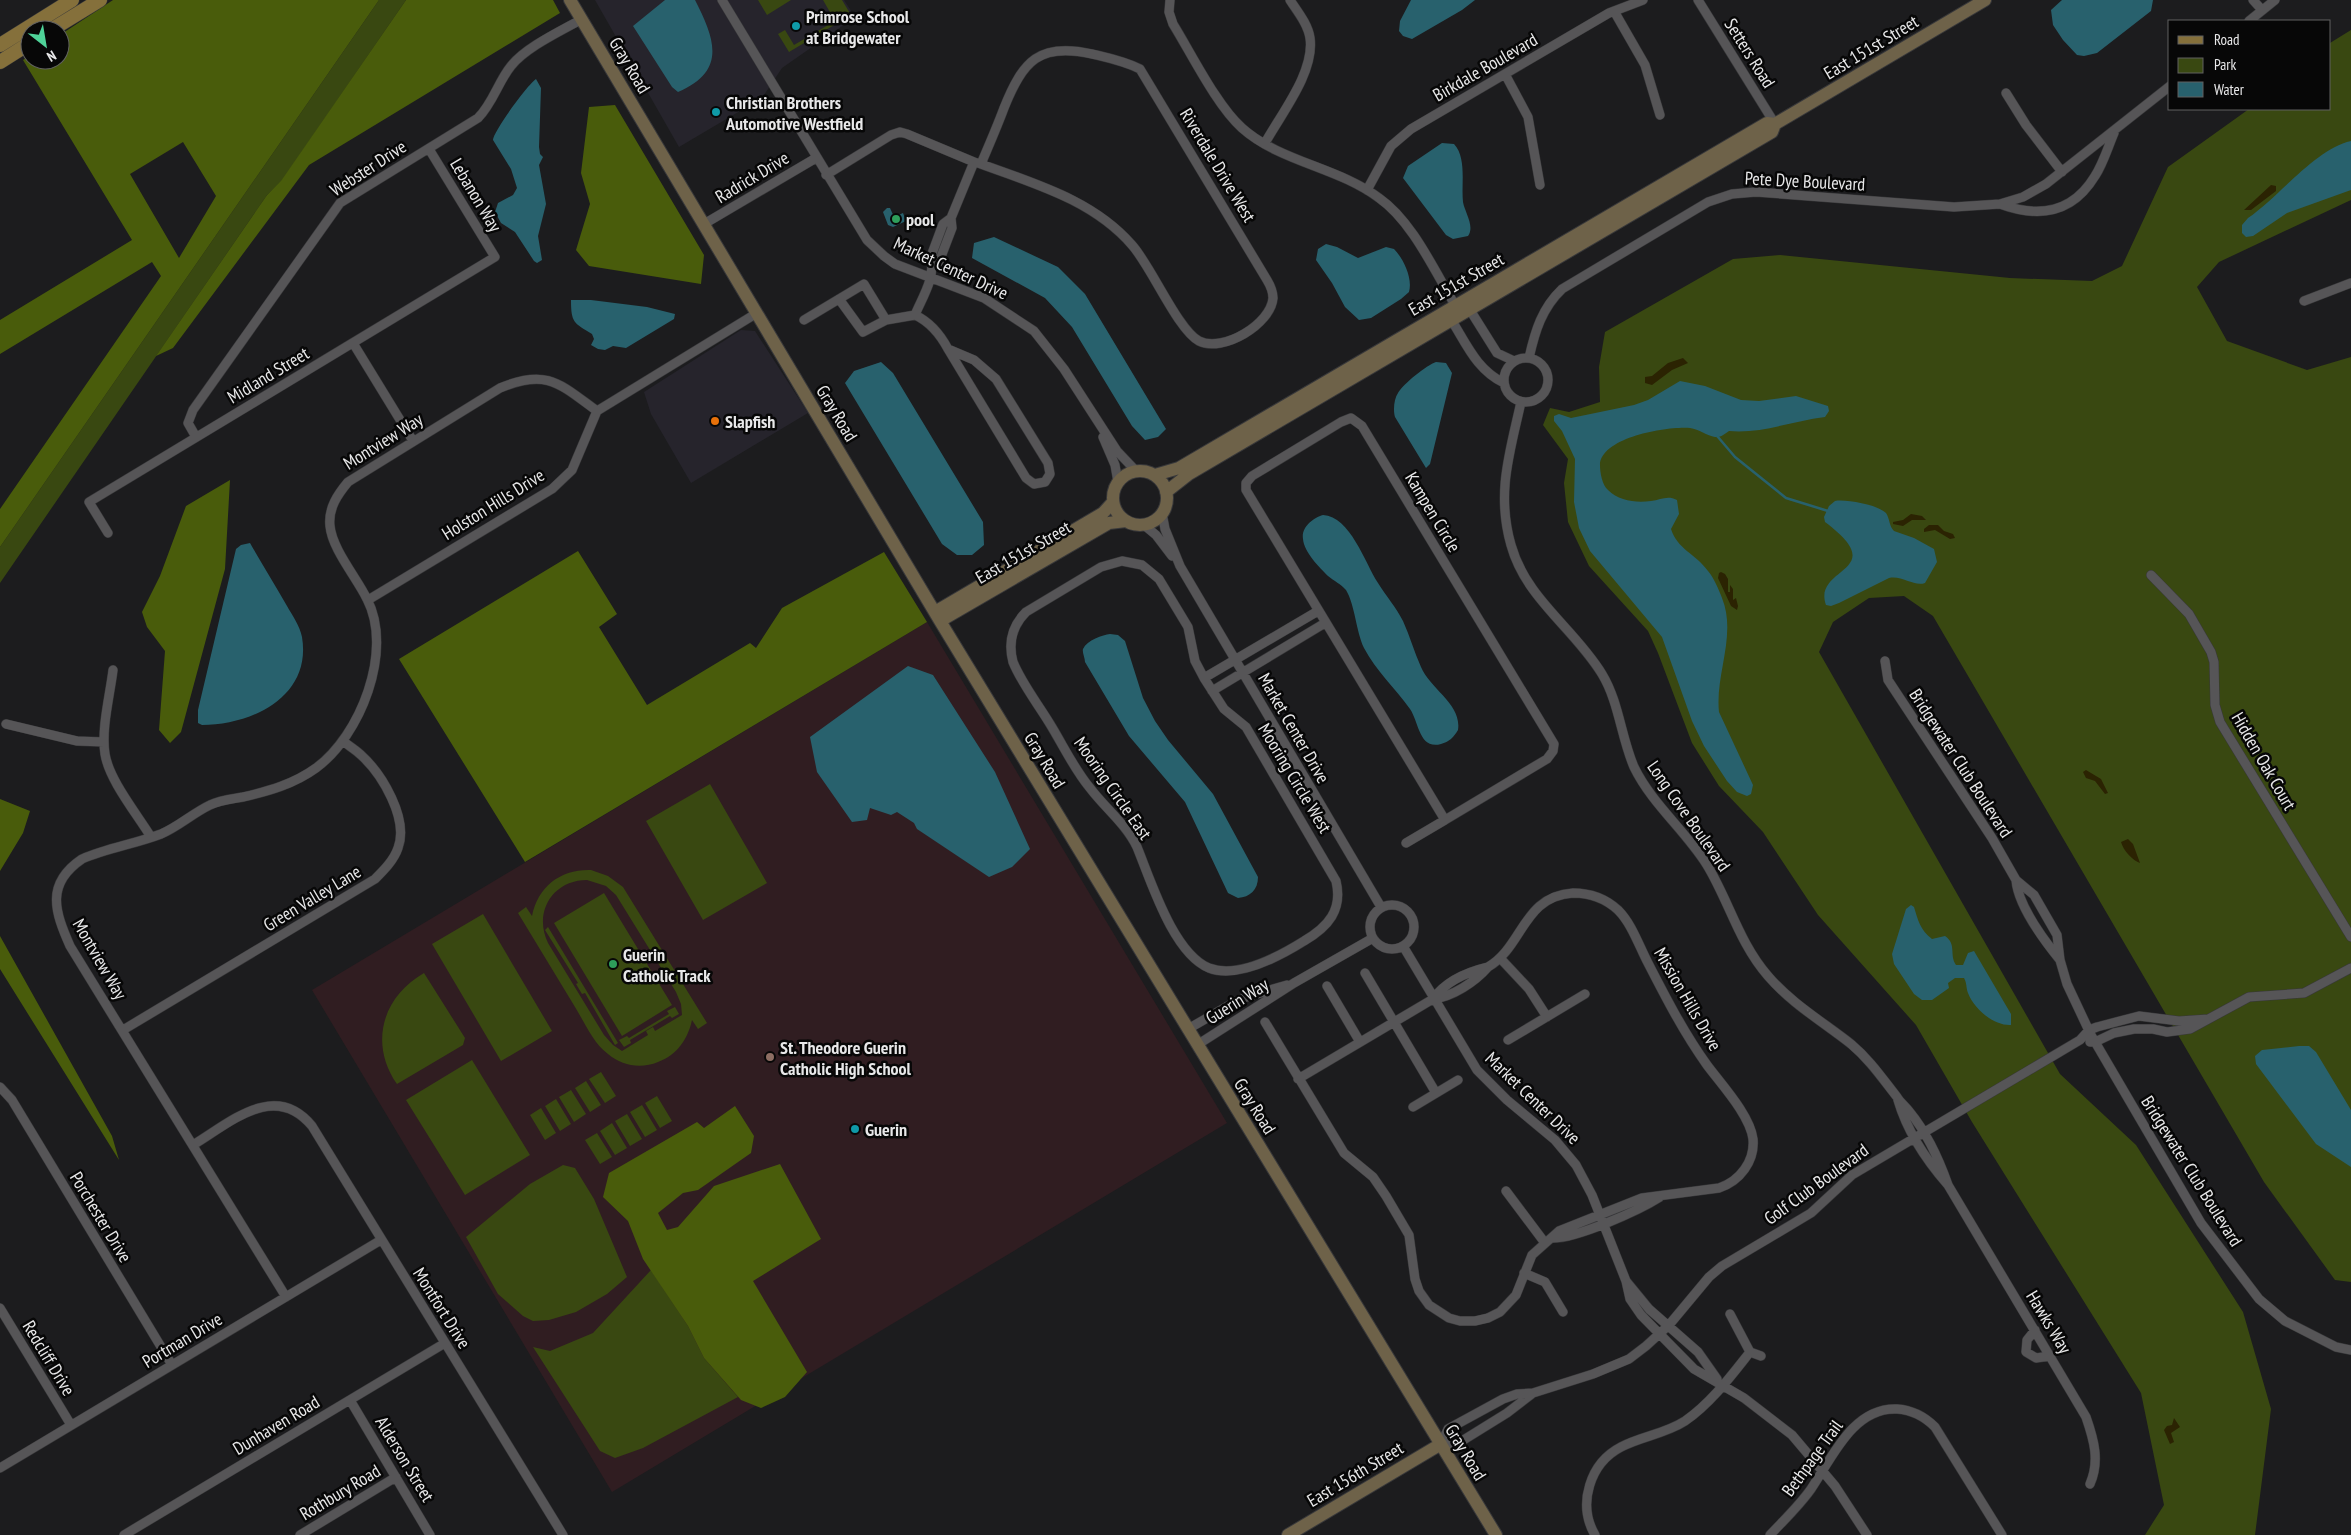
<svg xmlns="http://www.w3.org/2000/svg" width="2351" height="1535" font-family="'PT Sans Narrow',sans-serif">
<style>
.built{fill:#26242c}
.education{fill:#301d21}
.green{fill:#394811;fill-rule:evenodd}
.forest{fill:#495c0b;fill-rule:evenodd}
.sand{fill:#2b2302}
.water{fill:#28616d}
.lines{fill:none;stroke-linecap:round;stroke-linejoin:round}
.stream{stroke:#28616d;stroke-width:2.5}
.street-casing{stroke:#38383a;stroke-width:10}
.secondary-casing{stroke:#38383a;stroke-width:14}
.primary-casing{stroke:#38383a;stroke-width:15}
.street{stroke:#565557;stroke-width:9}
.secondary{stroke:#6e6249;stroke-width:12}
.primary{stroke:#85703b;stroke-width:14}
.culture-dot{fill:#0f9aa8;stroke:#070707;stroke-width:2}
.leisure-dot{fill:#2e9e5b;stroke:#070707;stroke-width:2}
.food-dot{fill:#e8710a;stroke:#070707;stroke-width:2}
.education-dot{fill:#8d6e63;stroke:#070707;stroke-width:2}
.labels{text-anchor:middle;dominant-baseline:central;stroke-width:5;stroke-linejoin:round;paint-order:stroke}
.poi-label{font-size:18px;font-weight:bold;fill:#e8e8e9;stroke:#070707;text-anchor:start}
.street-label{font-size:18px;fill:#e8e8e9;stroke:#070707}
</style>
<rect width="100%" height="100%" fill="#1c1c1e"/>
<path class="built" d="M595,0H844L855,17L782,68L762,98L679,147Z
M741,330L755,331L808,413L691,483L651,414L644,392Z"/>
<path class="education" d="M927,622L1227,1123L612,1492L312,990Z"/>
<path class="green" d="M379,0H406L281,182L267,195L0,583V547Z
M758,0H791L767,15Z
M823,0H842L851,15L789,52L778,34L785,30L794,45L835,21Z
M2351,30V200L2219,262L2197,287L2227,341L2307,370L2351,357V1282L2335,1280L2264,1182L1933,616L1904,596L1869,598L1833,622L1819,652L2060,1074L2136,1145L2243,1312L2271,1409L2255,1535H2145L2164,1505L2141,1393L1972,1122L1916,1025L1818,915L1763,832L1719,786L1692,743L1658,653L1648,631L1589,566L1568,522L1564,483L1568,459L1543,425L1550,408L1569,412L1600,402L1599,367L1605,332L1733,259L1780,255L2010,278L2092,281L2122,266L2168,167L2249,109H2330V43Z
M710,784L767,883L703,920L646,821Z
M591,870L608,876L623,887L707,1023L698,1029L692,1020C688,1039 677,1055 658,1062C641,1069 622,1066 608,1054C593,1043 585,1023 575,1007C556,976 537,944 518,913L526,907L532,916C538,886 561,869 591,870ZM587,880L606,886L616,895L676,992L681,1004L682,1015L655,1031L653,1027L646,1031L648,1035L622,1051L613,1045L604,1035L548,943C533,912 553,880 587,880Z
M604,893L672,1005L622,1036L554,923Z
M483,914L552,1031L501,1061L432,944Z
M548,927L618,1043L615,1045L585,993L582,994L576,984L578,983L545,930Z
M424,973L465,1038L463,1045L397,1084C369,1044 382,997 424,973Z
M675,1007L679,1014L672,1018L670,1016L630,1040L631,1043L624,1047L619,1040L627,1036L629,1038L669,1014L667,1011Z
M472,1060L530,1155L465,1195L406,1100Z
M601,1072L616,1096L605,1103L589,1079Z
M586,1081L601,1105L590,1112L575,1088Z
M571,1090L586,1114L574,1122L559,1097Z
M657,1096L672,1121L660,1128L645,1103Z
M556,1099L571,1124L560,1131L545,1106Z
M642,1105L657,1130L645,1137L630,1112Z
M541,1108L556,1133L545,1140L530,1115Z
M627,1114L642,1139L630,1146L615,1121Z
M612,1123L627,1148L615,1155L600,1131Z
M597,1133L612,1157L600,1164L585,1140Z
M563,1165L575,1168L594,1199L627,1277L607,1294L576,1312L549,1320L533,1321L523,1316L498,1294L466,1237L530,1184Z
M651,1270L688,1326L704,1358L738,1397L643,1448L615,1458L600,1451L533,1347L550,1351L593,1333Z"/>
<path class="forest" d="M113,0H379L0,547V509L161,276L152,262L0,354V320L132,240L23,60L30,55V60H60V35ZM183,142L216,196L179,258L130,174Z
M406,0H553L560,13L309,165L173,348L156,356L267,195L281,181Z
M615,105L704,255L701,284L589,266L576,250L590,204L581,173L589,107Z
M230,480L225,569L181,732L170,743L159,730L165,651L147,627L142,612L160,576L186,506Z
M578,551L617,614L599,627L647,705L750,643L756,648L782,608L884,552L927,622L525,862L399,659Z
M0,799L30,811L23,833L0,871Z
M0,936L112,1136L119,1160L0,969Z
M735,1106L754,1136L751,1153L698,1190L683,1193L658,1213L667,1230L678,1227L714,1186L780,1164L821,1239L753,1281L807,1372L785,1397L761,1408L741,1400L704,1358L688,1326L643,1259L628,1221L603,1197L609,1173L697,1122L704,1128Z"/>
<path class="sand" d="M2271,185L2276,186V191L2251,210H2244Z
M1683,358L1688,363L1672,370L1652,385L1645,383V377L1652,376L1668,363Z
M1911,514L1922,516L1926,520H1912L1903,526L1893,524V522L1903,520Z
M1929,525H1938L1944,531L1953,534L1955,538L1950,539L1935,530L1924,532V529Z
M1721,572L1725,574L1728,579V592H1730V585L1733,589V600L1736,598L1738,606L1737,610L1731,606L1718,578L1719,573Z
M2086,770L2101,779L2108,793L2105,794L2095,781L2086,778L2083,772Z
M2128,839L2133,844L2140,863C2133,861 2123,850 2121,842Z
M2174,1418L2180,1427L2171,1433L2174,1442L2170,1444L2164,1430L2167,1426L2172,1425Z"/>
<path class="water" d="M665,0H695C715,39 727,71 678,92L672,87L633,26Z
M1411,0H1475L1462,10L1412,39L1403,36L1399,31L1400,21Z
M2062,0H2153L2151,11L2097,53L2084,56L2077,55L2063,40L2053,25L2051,10Z
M536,79L541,88L539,147L540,154L543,157L539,165L546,204L538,236L542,260L537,263L534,261L515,232L501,223L495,212L498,203L513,195L517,188L511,169L493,140C493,132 528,84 536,79Z
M2351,141V190L2287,213L2253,236L2246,237L2242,233V225L2248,218C2279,197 2315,149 2351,141Z
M1442,143L1454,144C1467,158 1461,184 1463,202C1465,213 1475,226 1468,236L1453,239L1446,235L1403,178L1408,166Z
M887,208H890L894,217L903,213L906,221L893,227L888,225L883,212Z
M994,237L1058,267L1085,294L1166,429L1158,437L1145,440L1132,426L1072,327L1045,298L972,258L974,243Z
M1326,244L1337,247L1358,258L1386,247L1394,249C1403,258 1413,278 1409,292L1401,299L1371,318L1359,320L1345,307L1332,283L1316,260L1318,249Z
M571,300H591L647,307L675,314L674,319L626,348L613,346L605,350L598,349L591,345L594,339L592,334C574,323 571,323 571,300Z
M881,362L893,373L983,522L984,545L972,555H957L942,544L845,383L854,371Z
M1436,362L1446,363L1452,373L1430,464L1426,468L1395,417C1393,410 1394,399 1398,393C1403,384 1427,365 1436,362Z
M1680,381L1705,386L1741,400L1759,401L1796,396L1828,406L1829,411L1825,417C1792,421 1761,434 1729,431C1725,434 1720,438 1715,437C1707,436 1699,429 1690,428C1668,426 1601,437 1600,465C1600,472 1602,485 1608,490C1619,501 1636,503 1651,501C1661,500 1667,495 1677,500L1679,514L1671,529C1677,549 1696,554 1708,571C1714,578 1719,590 1722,598C1737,635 1715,674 1719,712L1753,785L1751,794L1747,796L1737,792L1727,781L1704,746L1692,721L1662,637L1590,551L1579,528L1574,502L1575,459L1562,431L1554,421V416L1559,414L1571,418L1634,405L1648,400Z
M1835,501C1846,499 1878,505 1886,513C1890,519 1889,526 1894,531L1914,538L1934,549L1937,562L1925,583C1914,587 1902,575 1889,578L1839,603L1831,606L1826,605C1812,566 1893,573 1825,522L1824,517L1829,506Z
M1323,515C1350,516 1365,563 1378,583C1386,596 1396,607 1403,621C1410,636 1414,652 1421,667C1430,689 1462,704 1458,730C1454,737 1449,742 1441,744C1419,750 1419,722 1410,709C1395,688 1376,671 1364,648C1356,631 1355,605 1346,590C1341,584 1334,581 1328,576C1319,567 1304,552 1303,539C1301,527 1313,518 1323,515Z
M250,543C262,564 275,585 287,606C292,615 300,626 302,637C312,697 251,725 202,725L198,723V710L236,549L241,545Z
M1110,634L1118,635L1125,641L1143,698L1155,721L1168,740L1213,794L1258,877C1258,890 1250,897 1238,898L1228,893L1185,802L1129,736L1085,662C1085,658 1082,652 1083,649C1087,640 1103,635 1110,634Z
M908,666L933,675L995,772L1030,849L1012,867L989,877L917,829L914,823L897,812L891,815L870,808L867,820L852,822L817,772L810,737Z
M1911,905L1914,907C1918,920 1920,930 1932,939L1945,936C1957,944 1949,955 1956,965H1963L1968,953L1974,951L2011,1014V1025C1994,1026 1974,1009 1968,993C1966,988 1967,983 1964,978H1955L1948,983L1949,988L1932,1000H1922L1914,994L1894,964L1892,954L1906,909Z
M2299,1046H2309L2316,1052L2351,1110V1167L2316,1144L2256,1064L2255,1056L2262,1050Z"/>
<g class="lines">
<path class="stream" d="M1718,437L1735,457L1786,498L1828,511"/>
<g class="street-casing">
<path id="street" d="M722,0L867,240L884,256L895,264L984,298L1034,331L1064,369L1117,451L1136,471
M1170,0L1169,12L1173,24C1191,53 1217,106 1242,128C1280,162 1338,167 1379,198C1412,221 1434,270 1455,305
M1698,0L1775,124
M2253,0L2262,10
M1614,11L1645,65L1660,115
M2249,21L2275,0
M1505,74L1528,117L1540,185
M2006,93L2026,125L2062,172
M1265,143C1281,114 1315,72 1310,38C1308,24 1297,11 1290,0
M826,175L891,135L900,132L907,134L974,162L981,164C1035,184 1093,200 1132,245C1151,266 1178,330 1199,341C1223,353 1271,324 1273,298C1273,291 1270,285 1267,280L1140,69C1124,61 1109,58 1092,54C1039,42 1023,61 1004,108C997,127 989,145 981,164
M1367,190L1391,146L1411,129L1609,13L1643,0
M2000,204C2038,218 2072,214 2095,176C2103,164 2108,147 2114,133
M704,224L816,158
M932,265L939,262L952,228L951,218
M839,299L863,332L886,320
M2304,301L2351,283
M1470,310L1497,353L1514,361
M915,315C930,322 940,334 948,349L1026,478L1034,484L1045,482L1050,474L1048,463L996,379L974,360L948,349
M915,315C921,300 937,275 930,259L943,224L951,218L974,162
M804,320L864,284L886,320L915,315
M1452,321C1467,345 1477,370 1504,383
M353,343L413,441
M1504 380a22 22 0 1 1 44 0a22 22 0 1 1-44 0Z
M1529,358C1535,331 1542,308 1562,289L1708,202L1732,194L1756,192L1954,207L2000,204L2023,197L2046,184L2170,86
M1521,402C1510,452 1496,493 1511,545C1526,599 1574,628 1602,674C1619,702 1621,737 1634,767C1652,804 1685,830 1707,865C1729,901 1739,943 1768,976C1791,1003 1823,1022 1851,1044C1870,1060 1882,1078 1897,1097C1900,1102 1905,1106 1909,1111C1927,1133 1939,1159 1948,1185
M1351,418L1362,426L1554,744L1553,751L1547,759L1445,820L1246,490V483L1252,476L1341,422Z
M196,437L188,423L193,410L340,203L478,118C493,103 498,82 511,66C526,47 561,31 582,19
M1103,437L1115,465L1118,482
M1162,513L1165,529L1180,566L1381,907
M1144,525L1156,535L1172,556
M108,533L89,502L495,257L429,149
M1122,561L1142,565L1159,579L1188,627L1195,661L1204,678L1224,709L1246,727L1336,881C1343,910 1328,927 1304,941C1280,956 1238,979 1209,968C1173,953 1151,881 1137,847C1126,824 1105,808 1090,788C1074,769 1063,745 1050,724C1038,704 1022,684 1013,662C1008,643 1012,626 1026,612L1101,567Z
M2151,575L2189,614L2211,652L2214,662L2215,705L2220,722L2351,937
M368,600L552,489L572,470L597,411L757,313
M1885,661L1888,680L1992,838L2016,880L2034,895L2057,935L2060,960L2067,984L2091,1035L2201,1223L2259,1299L2285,1321L2336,1347L2351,1350
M113,670C110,695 101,729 105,754C109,780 137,814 151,837
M1204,678L1318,611
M1212,691L1325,623
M6,724L77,741L104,742
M1406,843L1445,820
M2016,880C2018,906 2043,939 2060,960
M1370 927a22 22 0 1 1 44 0a22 22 0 1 1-44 0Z
M1403,946L1477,1070L1507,1100L1555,1140L1576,1165L1592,1195L1626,1281L1630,1299L1641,1315L1694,1369L1744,1398L1792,1435L1835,1486L1867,1535
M1500,958L1529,989L1547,1017
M1365,973L1436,1093
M1327,986L1360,1042
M1265,1022L1344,1153L1373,1177L1386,1196L1409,1235L1415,1279L1419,1291L1429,1305L1449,1318L1460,1321H1475L1488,1318L1500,1312L1516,1295L1532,1255L1559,1231L1642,1198L1719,1188C1740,1181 1755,1161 1753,1139C1750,1115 1721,1084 1707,1065C1684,1033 1666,998 1648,963C1639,946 1632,924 1618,910C1606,899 1590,893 1573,893C1523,896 1523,947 1488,967
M1188,1029L1240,999L1287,985
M123,1030L375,879C384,870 394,860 398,848C409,819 382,774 361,755C356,750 349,746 343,741
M1508,1040L1585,994
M2090,1042H2095L2114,1033L2134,1029H2153L2167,1032L2190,1029L2249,997L2304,993L2351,968
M1197,1045L1294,983L1373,938
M1298,1079L1433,999C1445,982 1467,972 1488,967C1475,982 1452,997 1433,999
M0,1087L12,1100L172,1365
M1898,1100C1907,1131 1927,1161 1948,1185L2086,1417C2094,1440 2100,1461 2090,1484
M1413,1107L1458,1080
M193,1145C231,1122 275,1081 312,1126L563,1535
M1506,1191L1545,1243
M1553,1238C1577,1238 1638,1211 1660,1197
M1524,1273L1545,1282L1563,1312
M1626,1281L1649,1309L1698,1352L1717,1379
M286,1297L70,946C55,912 45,884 82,859C107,848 135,844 161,834C178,827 193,813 210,805C220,800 232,799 243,797C269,791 294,784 316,768C360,736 394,651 367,599C357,578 332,549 330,526C328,508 338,494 348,482L500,388C547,368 560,384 597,411
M0,1308L71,1425
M2035,1330L2027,1340L2026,1352L2036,1358L2050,1356
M1750,1352L1761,1356
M1533,1393L1507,1413L1457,1444H1441L1448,1429L1503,1399L1517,1394L1533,1393L1593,1374L1629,1359L1646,1346L1669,1325L1709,1277L1722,1266L1811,1213L1852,1175L2080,1040L2089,1030L2097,1027L2139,1016L2179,1021L2208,1019
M350,1400L430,1535
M0,1468L381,1240
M124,1535L445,1343
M300,1535L396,1477
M1595,1535C1577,1504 1590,1463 1621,1447C1642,1436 1665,1434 1685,1421C1711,1403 1731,1376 1750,1352L1730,1314
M1770,1535C1784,1520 1799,1506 1811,1489C1832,1458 1853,1407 1897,1409C1913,1410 1924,1416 1935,1427L2002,1535"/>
</g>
<g class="secondary-casing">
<path id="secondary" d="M570,0L940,621L1496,1535
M1113 498a27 27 0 1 1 54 0a27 27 0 1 1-54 0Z
M1155,475L1179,468L1767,123L1775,124L1985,0
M1166,492L1189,474L1772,132L1775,124
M935,612L1103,513L1113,502
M940,621L1109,523L1126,521
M1288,1535L1441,1444"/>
</g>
<g class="primary-casing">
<path id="primary" d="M51,30L100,0
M0,45L72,0
M0,62L30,43"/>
</g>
<use href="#street" class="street"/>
<use href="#secondary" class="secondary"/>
<use href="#primary" class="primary"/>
</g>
<g class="culture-dot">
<circle cx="796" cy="26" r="5"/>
<circle cx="716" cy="112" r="5"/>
<circle cx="855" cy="1129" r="5"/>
</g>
<g class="leisure-dot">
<circle cx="896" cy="219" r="5"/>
<circle cx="613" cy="964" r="5"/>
</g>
<circle class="food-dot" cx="715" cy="421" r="5"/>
<circle class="education-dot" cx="770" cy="1057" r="5"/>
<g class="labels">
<g class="poi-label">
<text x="806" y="16">Primrose School<tspan x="806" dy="21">at Bridgewater</tspan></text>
<text x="726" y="102">Christian Brothers<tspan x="726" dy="21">Automotive Westfield</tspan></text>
<text x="906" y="219">pool</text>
<text x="725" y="421">Slapfish</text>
<text x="623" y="954">Guerin<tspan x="623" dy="21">Catholic Track</tspan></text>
<text x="780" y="1047">St. Theodore Guerin<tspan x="780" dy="21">Catholic High School</tspan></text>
<text x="865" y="1129">Guerin</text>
</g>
<g class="street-label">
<text transform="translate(1871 47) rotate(-31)">East 151st Street</text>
<text transform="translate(1750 53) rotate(58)">Setters Road</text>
<text transform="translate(630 65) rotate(59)">Gray Road</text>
<text transform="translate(1485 67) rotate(-30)">Birkdale Boulevard</text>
<text transform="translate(1218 165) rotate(59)">Riverdale Drive West</text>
<text transform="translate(368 168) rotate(-33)">Webster Drive</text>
<text transform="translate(752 177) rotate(-31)">Radrick Drive</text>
<text transform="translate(1805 181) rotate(3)">Pete Dye Boulevard</text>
<text transform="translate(476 195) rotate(59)">Lebanon Way</text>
<text transform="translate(951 268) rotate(25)">Market Center Drive</text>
<text transform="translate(1456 284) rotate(-30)">East 151st Street</text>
<text transform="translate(268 375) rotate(-31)">Midland Street</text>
<text transform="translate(837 413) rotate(59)">Gray Road</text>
<text transform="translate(383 441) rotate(-32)">Montview Way</text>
<text transform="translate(493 504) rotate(-32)">Holston Hills Drive</text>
<text transform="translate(1433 512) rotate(59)">Kampen Circle</text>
<text transform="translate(1023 552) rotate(-30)">East 151st Street</text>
<text transform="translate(1294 728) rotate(60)">Market Center Drive</text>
<text transform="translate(1045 760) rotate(59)">Gray Road</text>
<text transform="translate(2264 761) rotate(60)">Hidden Oak Court</text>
<text transform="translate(1961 763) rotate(57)">Bridgewater Club Boulevard</text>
<text transform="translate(1295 778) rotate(59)">Mooring Circle West</text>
<text transform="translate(1113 788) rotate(55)">Mooring Circle East</text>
<text transform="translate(1689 816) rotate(55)">Long Cove Boulevard</text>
<text transform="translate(312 898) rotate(-31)">Green Valley Lane</text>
<text transform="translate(100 959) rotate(60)">Montview Way</text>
<text transform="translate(1688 999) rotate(60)">Mission Hills Drive</text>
<text transform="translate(1237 1001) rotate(-32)">Guerin Way</text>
<text transform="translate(1533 1098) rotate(44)">Market Center Drive</text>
<text transform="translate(1255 1106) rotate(58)">Gray Road</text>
<text transform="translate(2192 1171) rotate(58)">Bridgewater Club Boulevard</text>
<text transform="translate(1816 1184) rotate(-36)">Golf Club Boulevard</text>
<text transform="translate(101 1217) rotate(59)">Porchester Drive</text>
<text transform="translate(442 1308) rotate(58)">Montfort Drive</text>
<text transform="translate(2049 1322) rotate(59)">Hawks Way</text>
<text transform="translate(182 1340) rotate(-31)">Portman Drive</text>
<text transform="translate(49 1358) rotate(59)">Redcliff Drive</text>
<text transform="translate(276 1425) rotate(-31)">Dunhaven Road</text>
<text transform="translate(1466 1452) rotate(59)">Gray Road</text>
<text transform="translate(1812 1458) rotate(-54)">Bethpage Trail</text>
<text transform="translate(405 1459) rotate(59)">Alderson Street</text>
<text transform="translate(1355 1474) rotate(-31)">East 156th Street</text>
<text transform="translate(340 1492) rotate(-31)">Rothbury Road</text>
</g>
</g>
<rect x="2168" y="20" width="162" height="90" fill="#070707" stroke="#616161"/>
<rect x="2178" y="36" width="25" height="8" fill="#85703b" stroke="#616161"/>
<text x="2214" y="45" font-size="15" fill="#e8e8e9">Road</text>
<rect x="2178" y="58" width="25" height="15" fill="#394811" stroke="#616161"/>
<text x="2214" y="70" font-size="15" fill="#e8e8e9">Park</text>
<rect x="2178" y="82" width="25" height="15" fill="#28616d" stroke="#616161"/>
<text x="2214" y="95" font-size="15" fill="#e8e8e9">Water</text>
<g transform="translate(45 45) rotate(149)"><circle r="24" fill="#070707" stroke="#616161"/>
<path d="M0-4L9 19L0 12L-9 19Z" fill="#4fd399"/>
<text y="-8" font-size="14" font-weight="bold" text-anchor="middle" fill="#e8e8e9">N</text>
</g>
</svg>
